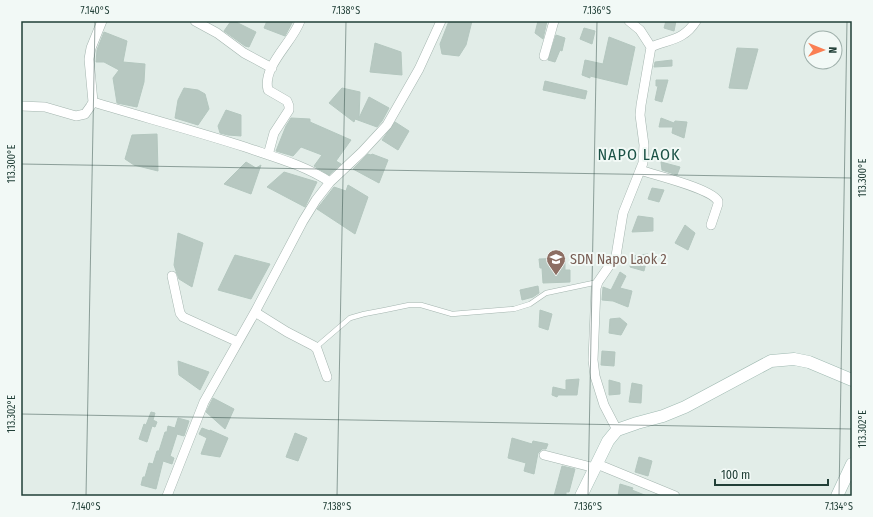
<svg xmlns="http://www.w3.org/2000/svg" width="873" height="517" font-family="'Fira Sans Condensed',sans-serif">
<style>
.building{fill:#b7c8c1;stroke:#b4c7bf}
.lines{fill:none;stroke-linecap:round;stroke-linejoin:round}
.lane-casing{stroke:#a4b5af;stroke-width:5.5}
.street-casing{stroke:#a4b5af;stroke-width:10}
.secondary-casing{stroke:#9fb9b1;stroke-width:13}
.lane{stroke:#fff;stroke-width:4.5}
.street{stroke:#fff;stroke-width:9}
.secondary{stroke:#fff;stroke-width:12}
.ticks{fill:none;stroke:#213f37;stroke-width:1;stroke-opacity:0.45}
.labels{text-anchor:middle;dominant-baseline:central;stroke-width:4;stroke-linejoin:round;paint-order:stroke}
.education-label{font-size:14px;fill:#785e54;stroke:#f2f9f6;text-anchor:start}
.quarter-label{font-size:16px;letter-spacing:1px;fill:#1b5246;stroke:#f2f9f6}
.neatline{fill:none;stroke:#213f37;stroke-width:1.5}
.ticks-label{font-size:10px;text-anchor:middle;fill:#213f37}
</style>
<rect width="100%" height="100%" fill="#e2ede8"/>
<path class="building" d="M231,21H234L256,32L249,47L245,46L224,31Z
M267,21H293L285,36L264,28Z
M449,21H472L466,45L459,56L442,54L440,44Z
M538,21H547L543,39L535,33Z
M666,21H676L674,31L664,28Z
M584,28L595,31L592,44L580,39Z
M104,32L127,41L123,62L145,64L144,82L137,107L117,103L113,78L119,70L104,62H96L97,50Z
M556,35L565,38L562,51L560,50L555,62L548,60Z
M609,37L635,47L627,85L590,76V78L582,75L585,60L603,64Z
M375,43L401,52L402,75L370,72Z
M737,48L758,49L747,89L729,88Z
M672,60V66L654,67L655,62Z
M656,80H668L662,102L655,100L658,86H656Z
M545,81L587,91L585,99L543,90Z
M184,88L198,90L205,94L209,109L198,125L175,118L178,100Z
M342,88L360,92L359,118L369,97L389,108L382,121L377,127L355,119L354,122L329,103Z
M226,110L241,115V136L228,135L220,133L218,126Z
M291,118L310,119V122L351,140L336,161L341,164L329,175L314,166L322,155L301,147L293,156L276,151L286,126Z
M661,118L674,123L675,121L687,122L684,138L672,133L673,127H659Z
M395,122L409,131L398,150L382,140Z
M157,134L158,171L134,165L125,159L132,135Z
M368,154L371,155L372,154L388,160L379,183L353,169Z
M246,162L256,168L261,165L251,194L224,184Z
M661,162L680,167L677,175L662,170Z
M284,172L317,182L305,207L267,187Z
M348,185L368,197L355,234L317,209L334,187L346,191Z
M652,188L664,190L659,202L648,199Z
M638,216L653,218V231L632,232Z
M685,225L695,233L688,250L675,243Z
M178,233L203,243L192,287L179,279L176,271L174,265Z
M648,254L644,271L630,267L632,256Z
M235,255L270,264L251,299L218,290Z
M565,258V270H570V282L543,283L542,268H540L539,259Z
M620,272L626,276L620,288L632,291L628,307L613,301L602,300L603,287L611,290Z
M538,286L539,293L533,297L522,300L520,290Z
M540,310L552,314L548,330L539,327Z
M620,318L627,324L621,335L609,333L610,319Z
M602,351L615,352L614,366L601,365Z
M178,361L209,372L200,390L179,375Z
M579,379L577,395H558L557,397L552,395L553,387L566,390V380Z
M609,380L620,383V394L609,395Z
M632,383L642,385L641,403L629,402Z
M213,398L234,409L225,429L206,412Z
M151,412L155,413L153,420L157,422L155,427L152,426L147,442L139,439L144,424L146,425Z
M178,418L189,421L184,436L177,434L170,456L174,458L172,464L163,461L156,489L141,485L143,477H145L149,463L153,464L157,451H159L165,432H167L168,426L175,428Z
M202,428L210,431V430L228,438L220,457L201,454L207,438L199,434Z
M295,433L307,438L298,461L286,457Z
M512,438L532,444L533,441L548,444L546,449H542L538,453L534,474L524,471L526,463L508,458Z
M639,457L652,461L648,476L635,472Z
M562,466L575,469L569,492H566V496H554Z
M620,484L633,488L632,490L647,496H618Z"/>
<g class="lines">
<g class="lane-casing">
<path id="lane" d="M315,348L350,318L364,314L385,310L409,305H421L452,314L514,309L530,304L546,293L598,282"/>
</g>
<g class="street-casing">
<path id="street" d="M195,21L217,33L244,53L272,68
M651,47C670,39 684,40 696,21
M544,56L554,21
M93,102C143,117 195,131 245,147C274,157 304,165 330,182
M21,106L45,107L76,116L85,114L90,107L93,102L89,59L91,48L102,21
M268,155L274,133L289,110V106L287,101L268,90C262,66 293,42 300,21
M640,170C657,176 710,188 718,201V204L711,225
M172,276L180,313L183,317L238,342
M255,312L287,332L314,346L317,349L327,377
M617,430L604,405L595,376L593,360L596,288L598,282L616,256L623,213L643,163L644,145L640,115L641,105L651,47L640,30L629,21
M544,455L595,468
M597,464L675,496
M167,496L204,402L255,312L303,221L316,200L330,182L362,152L387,125L419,69L441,21"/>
</g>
<g class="secondary-casing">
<path id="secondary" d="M581,496L608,441L617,430L637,423L663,416L685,407L771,361L794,359L809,362L852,380
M837,496L852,464"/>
</g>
<use href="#lane" class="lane"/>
<use href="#street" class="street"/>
<use href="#secondary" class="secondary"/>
</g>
<path class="ticks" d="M21,164L852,178M21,414L852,429M86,496L95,21M337,496L346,21M588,496L597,21M839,496L847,21"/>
<defs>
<g id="school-pin" transform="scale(1)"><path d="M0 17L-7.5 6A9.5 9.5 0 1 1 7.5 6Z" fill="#8d6e63" stroke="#f2f9f6"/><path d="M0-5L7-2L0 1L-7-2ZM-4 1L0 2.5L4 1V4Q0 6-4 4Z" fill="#fff"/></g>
</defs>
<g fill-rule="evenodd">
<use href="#school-pin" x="556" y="259"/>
</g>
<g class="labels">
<g class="education-label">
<text x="570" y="259">SDN Napo Laok 2</text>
</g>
<g class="quarter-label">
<text x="639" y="154">NAPO LAOK</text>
</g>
</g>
<rect width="873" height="517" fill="none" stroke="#f2f9f6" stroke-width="44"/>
<g transform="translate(823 50) rotate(91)"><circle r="19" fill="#f2f9f6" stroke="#9eafaa"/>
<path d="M0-3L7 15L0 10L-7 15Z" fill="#fa7f53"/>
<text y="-6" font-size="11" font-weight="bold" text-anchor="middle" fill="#213f37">N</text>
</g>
<path d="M715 479v6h113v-6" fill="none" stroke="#213f37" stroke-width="2"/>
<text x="721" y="479" font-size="12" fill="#213f37" stroke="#f2f9f6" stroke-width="3" paint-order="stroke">100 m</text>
<rect x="22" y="22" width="829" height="473" class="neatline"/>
<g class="ticks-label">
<text x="95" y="14">7.140°S</text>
<text x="346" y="14">7.138°S</text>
<text x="597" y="14">7.136°S</text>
<text transform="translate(11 164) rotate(-90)" y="4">113.300°E</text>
<text transform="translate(862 178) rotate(-90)" y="4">113.300°E</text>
<text transform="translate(11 414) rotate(-90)" y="4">113.302°E</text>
<text transform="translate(862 429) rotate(-90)" y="4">113.302°E</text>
<text x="86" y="510">7.140°S</text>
<text x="337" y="510">7.138°S</text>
<text x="588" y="510">7.136°S</text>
<text x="839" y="510">7.134°S</text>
</g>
</svg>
